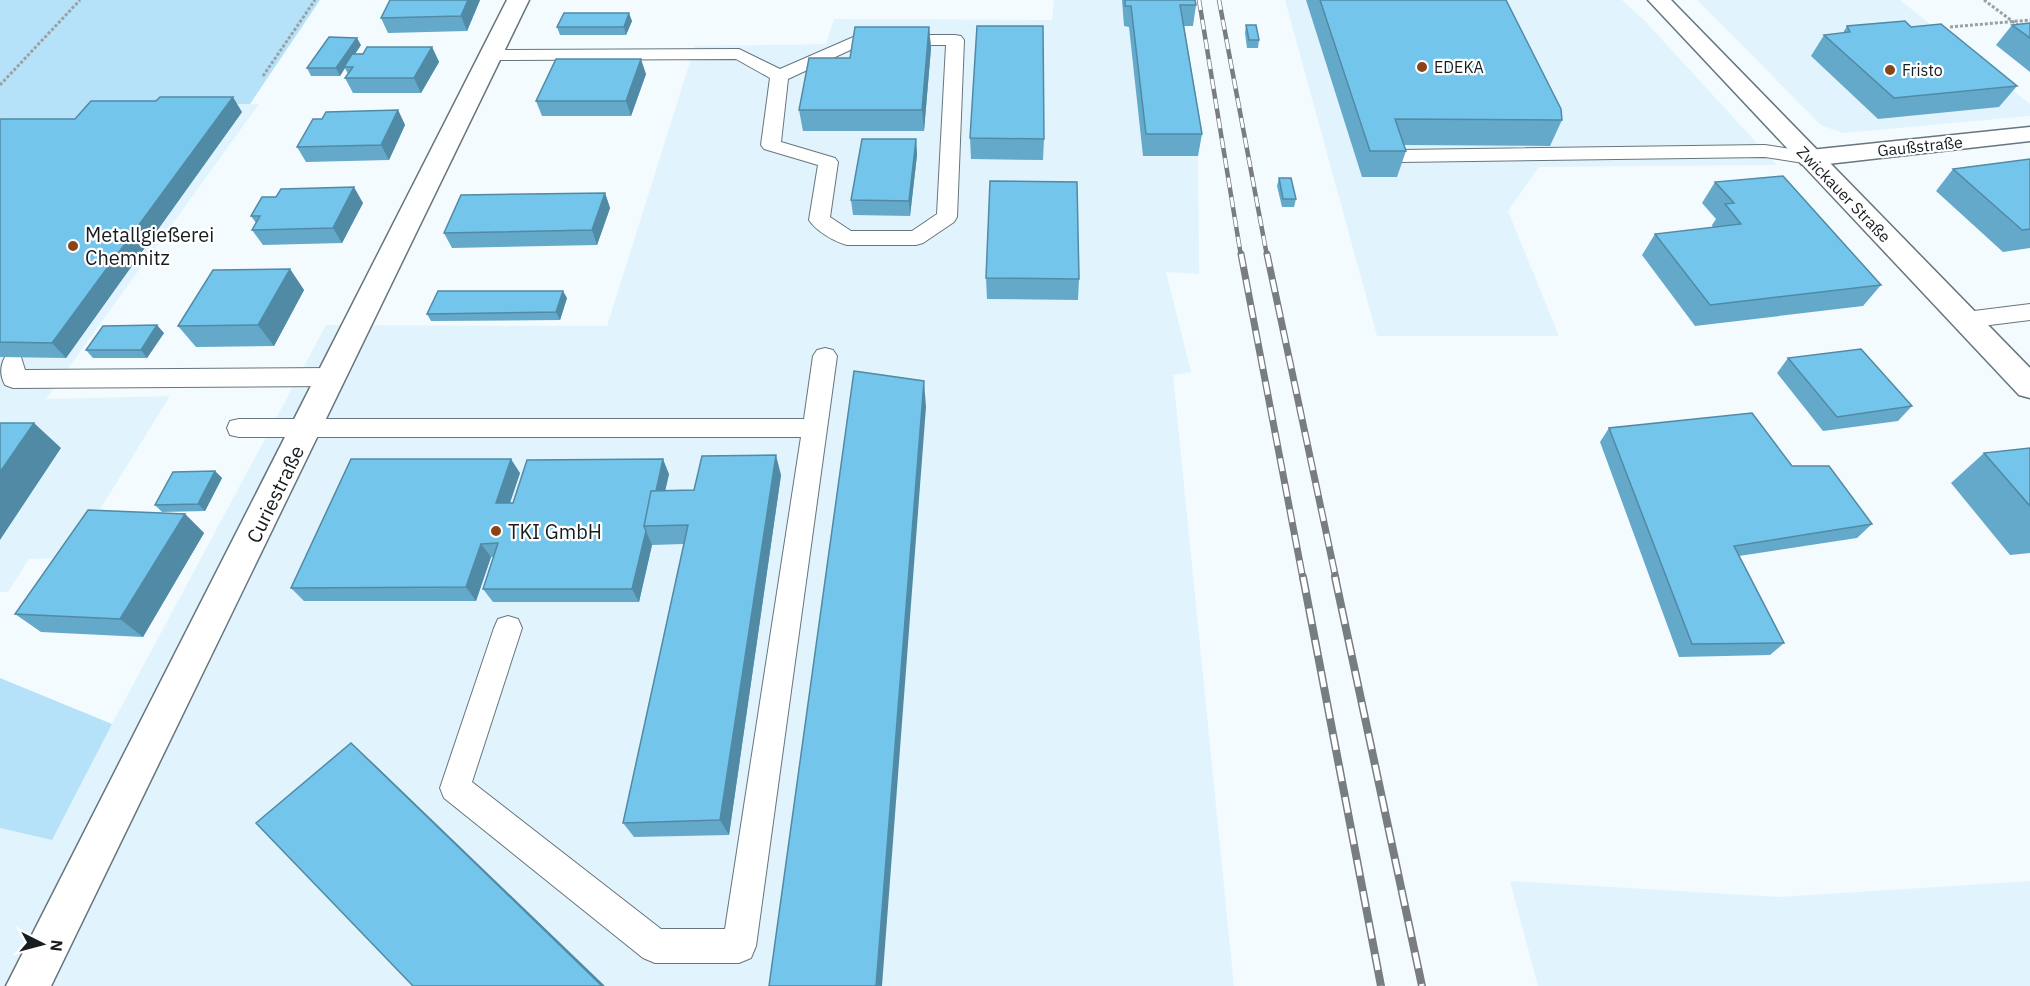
<svg xmlns="http://www.w3.org/2000/svg" width="2030" height="986" font-family="'IBM Plex Sans',sans-serif">
<style>
.built{fill:#e1f4fe}
.green{fill:#b5e2f8}
.lines{fill:none;stroke-linecap:round;stroke-linejoin:round}
.service-casing{stroke:#67757c;stroke-width:2}
.minor-casing{stroke:#67757c;stroke-width:3}
.secondary-casing{stroke:#67757c;stroke-width:3}
.path{stroke:#9aa0a3;stroke-width:3;stroke-dasharray:3 2;stroke-linecap:butt}
.service{fill:#fff;fill-rule:evenodd}
.minor{fill:#fff;fill-rule:evenodd}
.secondary{fill:#fff;fill-rule:evenodd}
.rail-far2-casing{stroke:#777d80;stroke-width:4.5}
.rail-far1-casing{stroke:#777d80;stroke-width:7}
.rail-casing{stroke:#777d80;stroke-width:8}
.rail-far2{stroke:#fff;stroke-width:3;stroke-dasharray:10;stroke-linecap:butt}
.rail-far1{stroke:#fff;stroke-width:4.5;stroke-dasharray:13;stroke-linecap:butt}
.rail{stroke:#fff;stroke-width:5;stroke-dasharray:16;stroke-linecap:butt}
.wall{fill:#64a9ca}
.shaded-wall{fill:#518aa4}
.building{fill:#74c5eb;stroke:#518aa4;stroke-width:1.5}
.poi-dot{fill:#894519;stroke:#fff;stroke-width:2}
.labels{text-anchor:middle;dominant-baseline:central;stroke-width:4.5;stroke-linejoin:round;paint-order:stroke}
.far-poi-label{font-size:16px;fill:#181d20;stroke:#fff;text-anchor:start}
.far-street-label{font-size:16px;fill:#181d20;stroke:#fff}
.poi-label{font-size:20px;fill:#181d20;stroke:#fff;text-anchor:start}
.street-label{font-size:20px;fill:#181d20;stroke:#fff}
</style>
<rect width="100%" height="100%" fill="#f4fbfe"/>
<path class="built" d="M1054,0H1189L1178,26L1198,156L1199,274L1166,272L1191,372L1173,375L1234,986H0V722L112,724L326,325L607,326L695,46L826,44L834,19L1052,20Z
M1285,0H1622L1646,22L1777,165L1539,167L1508,211L1559,336H1377Z
M1697,0H1900L2030,104V116L1844,133L1822,126Z
M97,104H259L46,399L170,396L70,558L29,559L8,592H0V123Z
M1510,881L1779,897L2030,881V986H1538Z"/>
<path class="green" d="M0,0H320L250,104H98L81,123H0Z
M0,678L112,724L52,840L0,828Z"/>
<g class="lines">
<g class="service-casing">
<path id="service" d="M858,35H955L961,36L964,40L957,217L954,222L923,243L916,245H847C835,242 816,231 809,220L818,165L764,149L761,145L770,78L736,59L491,60L485,59L482,55L485,51L491,50L739,49L780,69ZM861,45H946L937,214L912,231H851L830,217L838,162L835,158L781,142L788,79Z
M1765,145L1810,152L1817,154L1820,158L1817,162L1810,164L1765,157L1400,162L1393,160L1390,156L1393,152L1400,150Z
M2030,304V320L1966,328L1958,326L1955,320L1958,314L1966,312Z
M825,348L833,350L837,356L756,946L751,958L739,963H655L643,958L444,798L440,788L494,628L498,619L508,616L518,619L522,628L472,782L661,929H725L801,437H239L230,435L227,428L230,421L239,419H804L813,356L817,350Z
M13,355L21,357L25,370L332,368L340,371L344,377L340,383L332,386L13,388L5,385C0,376 0,366 5,357Z"/>
</g>
<g class="minor-casing">
<path id="minor" d="M507,0H529L51,986H6Z
M2030,127V141L1810,166L1801,164L1797,158L1801,152L1810,150Z"/>
</g>
<g class="secondary-casing">
<path id="secondary" d="M1648,0H1671L2030,368V398L2019,395Z"/>
</g>
<path class="path" d="M1984,0L2020,27
M1950,27L2030,20
M263,76L315,0
M0,85L80,0"/>
<use href="#service" class="service"/>
<use href="#minor" class="minor"/>
<use href="#secondary" class="secondary"/>
<g class="rail-far2-casing">
<path id="rail-far2" d="M1199,0L1241,256
M1219,0L1267,256"/>
</g>
<g class="rail-far1-casing">
<path id="rail-far1" d="M1241,254L1303,579
M1267,254L1336,579"/>
</g>
<g class="rail-casing">
<path id="rail" d="M1303,577L1381,986
M1335,577L1422,986"/>
</g>
<use href="#rail-far2" class="rail-far2"/>
<use href="#rail-far1" class="rail-far1"/>
<use href="#rail" class="rail"/>
</g>
<path class="wall" d="M390,0H480L467,31L388,33L381,18Z
M1122,0H1195L1196,5L1193,26H1184L1202,134L1198,156H1143L1129,27L1124,26Z
M1306,0H1506L1562,120L1550,146L1404,145L1406,151L1397,177H1362Z
M632,21L626,35H560L557,27Z
M2030,23V72L1996,45L2012,25Z
M1246,25L1259,40L1258,48H1247L1245,33Z
M1847,26L1911,27L2017,86L1999,107L1878,119L1811,56L1824,35L1843,33Z
M929,27L931,48L924,131H803L799,110L850,58Z
M361,45L355,54L432,47L439,62L421,93H353L345,78L348,74L345,68L340,76H311L307,68Z
M646,74L631,116H542L536,101Z
M398,110L405,125L389,160L306,162L297,147L322,119Z
M242,112L66,358L0,357V119H75Z
M970,138L1044,139L1043,160L971,159Z
M916,139L917,155L910,216L853,215L851,200Z
M2030,159V248L2003,252L1936,191L1953,169Z
M1279,178L1296,199L1294,207H1282L1277,186Z
M1715,182L1881,285L1863,306L1695,326L1642,255L1655,234L1713,228L1712,225L1716,219L1702,203Z
M605,193L610,208L597,245L452,248L444,233Z
M276,197L363,203L342,243L263,245L252,230L256,223L251,216Z
M290,269L304,290L274,346L196,347L178,326Z
M986,278L1079,279L1078,300L987,299Z
M567,298L560,320L431,321L427,314Z
M164,333L147,358H93L86,350Z
M1788,358L1912,406L1898,421L1823,431L1777,373Z
M1609,428L1792,466L1872,524L1857,538L1739,556L1784,643L1770,655L1679,657L1600,442Z
M2030,448V553L2010,555L1951,483L1984,453Z
M215,471L222,478L205,511L162,512L155,505Z
M520,473L510,503L669,474L665,491L694,490L781,475L729,835L634,837L623,823L684,544L652,545L639,602H493L483,589L494,557H491L476,601H304L291,588Z
M185,514L204,533L143,637L41,632L15,614Z"/>
<path class="shaded-wall" d="M468,0H480L467,31L461,16Z
M629,13L632,21L626,35L624,27Z
M929,27L931,48L924,131L922,110Z
M357,38L361,45L346,67H344L345,68L340,76L336,68Z
M432,47L439,62L421,93L414,78Z
M641,59L646,74L631,116L626,101Z
M233,97L242,112L66,358L52,343Z
M398,110L405,125L389,160L381,145Z
M916,139L917,155L910,216L909,201Z
M354,187L363,203L342,243L333,228Z
M605,193L610,208L597,245L592,230Z
M290,269L304,290L274,346L258,325Z
M563,291L567,298L560,320L556,312Z
M157,325L164,333L147,358L141,350Z
M924,381L926,407L882,986H876Z
M34,423L61,448L0,540V472Z
M776,455L781,475L729,835L720,820Z
M511,459L520,473L505,517L496,503Z
M663,459L669,474L657,526H647Z
M215,471L222,478L205,511L198,504Z
M185,514L204,533L143,637L120,619Z
M646,531L652,545L639,602L632,589Z
M481,544L491,557L476,601L466,587Z
M351,743L373,763L605,986H602Z"/>
<path class="building" d="M390,0H468L461,16L381,18Z
M1125,0H1195L1196,5H1180L1202,134H1146L1131,6H1125Z
M1320,0H1506L1561,109L1562,120L1395,119L1406,151H1370Z
M564,13H629L624,27H557Z
M1905,21L1911,27L1941,24L2017,86L1894,98L1824,35L1850,32L1847,26Z
M2030,23V38L2012,25Z
M1246,25H1256L1259,40H1249Z
M977,26H1043L1044,139L970,138Z
M855,27H929L922,110H799L809,58H850Z
M329,37L357,38L336,68H307Z
M367,47H432L414,78H345L353,67H344L352,54H363Z
M556,59H641L626,101H536Z
M160,97H233L52,343L0,342V119H75L91,101H156Z
M398,110L381,145L297,147L313,119H322L326,112Z
M862,139H916L909,201L851,200Z
M2030,159V229L2022,230L1953,169Z
M1783,176L1881,285L1710,305L1655,234L1741,224L1725,204L1734,203L1715,182Z
M1279,178H1291L1296,199H1283Z
M990,181L1077,182L1079,279L986,278Z
M354,187L333,228L252,230L260,216H251L262,197H276L281,189Z
M605,193L592,230L444,233L461,195Z
M290,269L258,325L178,326L213,270Z
M438,291H563L556,312L427,314Z
M157,325L141,350H86L103,326Z
M1861,349L1912,406L1837,417L1788,358Z
M854,371L924,381L876,986H769Z
M1752,413L1792,466H1829L1872,524L1734,546L1784,643L1692,644L1609,428Z
M0,423H34L0,472Z
M2030,448V506L1984,453Z
M776,455L720,820L623,823L688,525L644,526L651,491L694,490L702,456Z
M351,459H511L496,503H513L527,460L663,459L656,491H651L644,526L646,531L632,589H483L498,543L481,544L466,587L291,588Z
M215,471L198,504L155,505L173,472Z
M88,510L185,514L120,619L15,614Z
M351,743L602,986H413L256,823Z"/>
<g class="poi-dot">
<circle cx="1422" cy="67" r="6"/>
<circle cx="1890" cy="70" r="6"/>
<circle cx="73" cy="246" r="6"/>
<circle cx="496" cy="531" r="6"/>
</g>
<g class="labels">
<g class="far-poi-label">
<text x="1434" y="67">EDEKA</text>
<text x="1902" y="70">Fristo</text>
</g>
<g class="far-street-label">
<text transform="translate(1920 146) rotate(-6)">Gaußstraße</text>
<text transform="translate(1844 194) rotate(46)">Zwickauer Straße</text>
</g>
<g class="poi-label">
<text x="85" y="234">Metallgießerei<tspan x="85" dy="23">Chemnitz</tspan></text>
<text x="508" y="531">TKI GmbH</text>
</g>
<g class="street-label">
<text transform="translate(275 494) rotate(-64)">Curiestraße</text>
</g>
</g>
<g transform="translate(42 944) rotate(96)" stroke="#ffffff" stroke-width="4.5" paint-order="stroke">
<path d="M0-4.5L10 22L0 15L-10 22Z" fill="#181d20"/>
<text y="-9" font-size="16" font-weight="bold" text-anchor="middle" fill="#181d20">N</text>
</g>
</svg>
